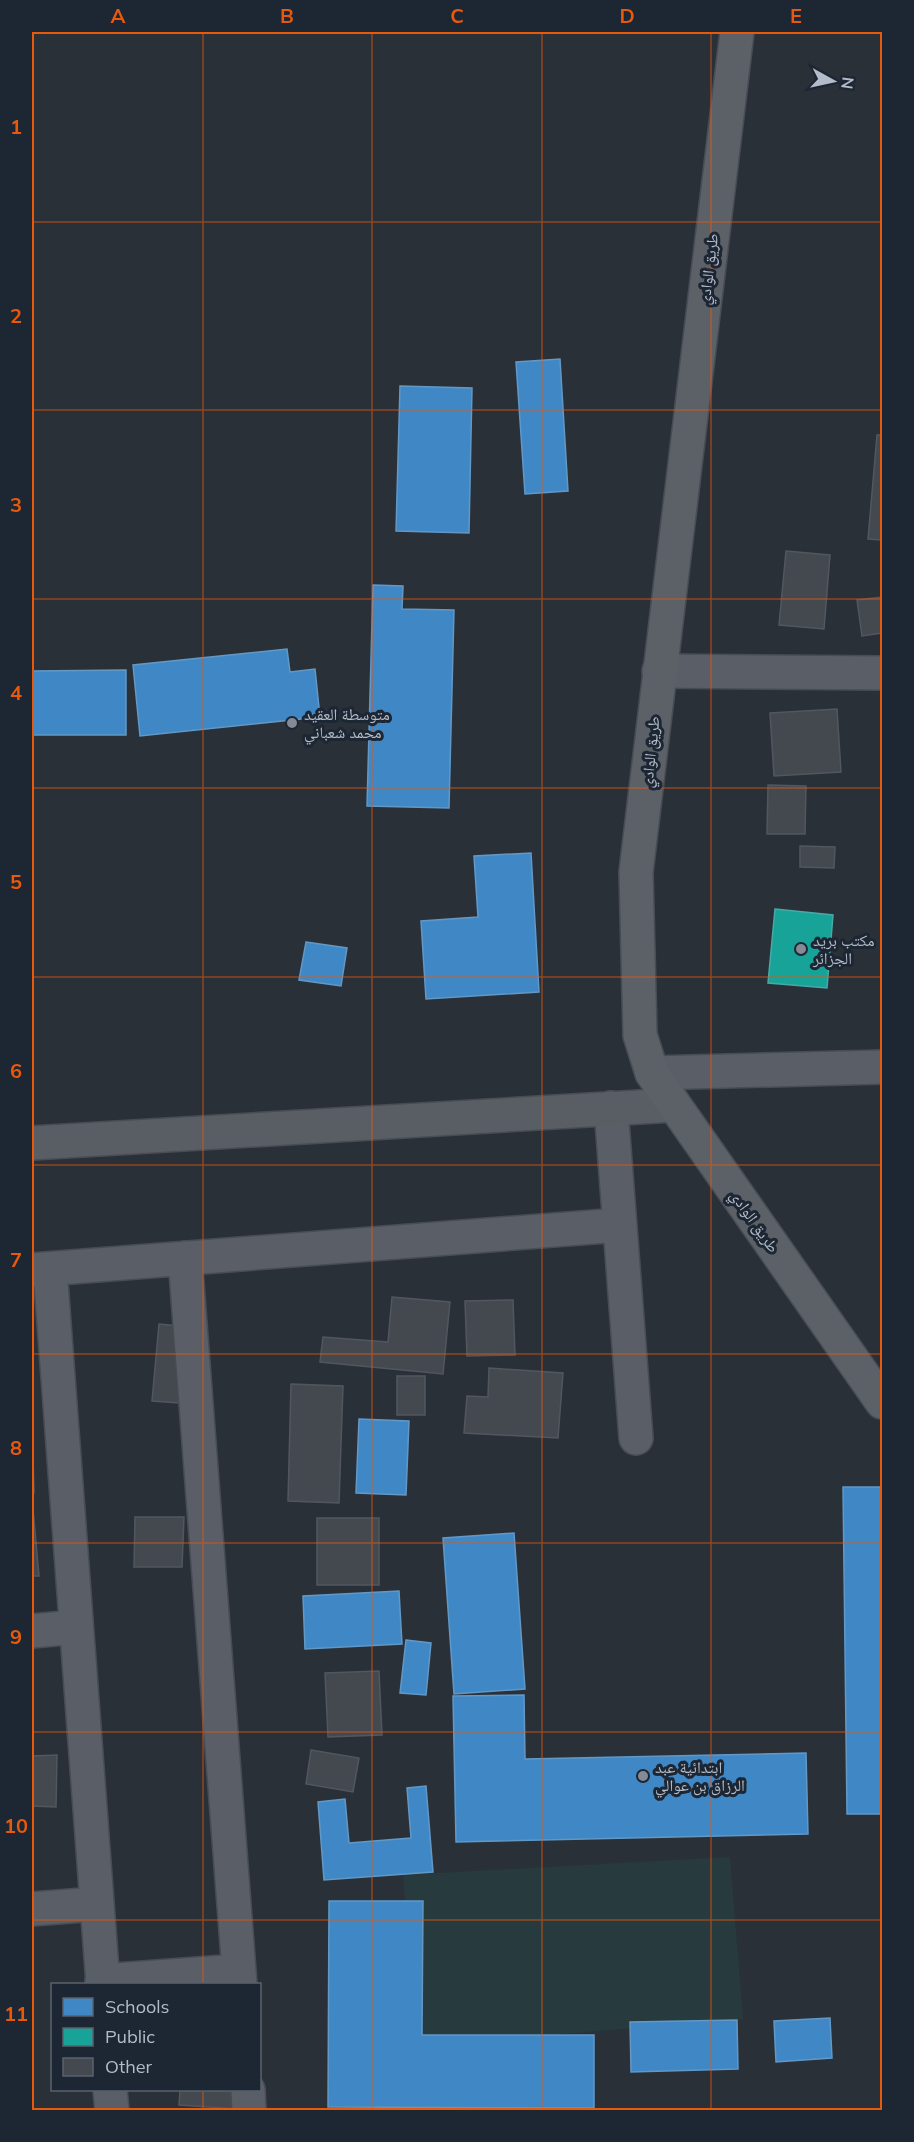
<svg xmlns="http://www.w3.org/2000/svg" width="914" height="2142" font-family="Mulish,'Noto Naskh Arabic',sans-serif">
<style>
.green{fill:#273a3e}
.schools{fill:#3f88c5;stroke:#6298c6;stroke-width:1.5}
.public{fill:#17a398;stroke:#46aaa7;stroke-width:1.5}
.building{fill:#444950;stroke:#52575f;stroke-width:1.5}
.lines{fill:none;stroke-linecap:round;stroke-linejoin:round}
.street-casing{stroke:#484c53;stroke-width:36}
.secondary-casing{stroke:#484c53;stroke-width:36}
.primary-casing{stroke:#484c55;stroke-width:36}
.street{stroke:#5a5e66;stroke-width:33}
.secondary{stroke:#595d64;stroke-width:33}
.primary{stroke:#5c6168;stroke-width:33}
.grid{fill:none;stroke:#e8590c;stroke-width:1.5;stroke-opacity:0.55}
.poi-dot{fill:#848b96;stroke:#1d2633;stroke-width:2}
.labels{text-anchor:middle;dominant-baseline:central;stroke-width:6;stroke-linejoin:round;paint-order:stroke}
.street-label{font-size:16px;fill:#b4bcc9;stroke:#1d2633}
.poi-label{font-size:16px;fill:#b4bcc9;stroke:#1d2633;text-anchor:start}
.neatline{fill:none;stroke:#e8590c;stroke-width:2}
.grid-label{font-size:20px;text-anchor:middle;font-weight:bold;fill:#e8590c}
</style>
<rect width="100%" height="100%" fill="#2a3038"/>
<path class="green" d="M730,1857L743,2019L416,2046L403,1875Z"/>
<path class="schools" d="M560,359L568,491L525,494L516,362Z
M400,386L472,388L469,533L396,531Z
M373,585L403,586L402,609L454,610L449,808L367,806Z
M287,649L290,672L315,669L320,717L140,736L133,665Z
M126,670V735H32V671Z
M531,853L539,992L426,999L421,921L478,917L474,856Z
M306,942L347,948L341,986L299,980Z
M359,1419L409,1421L406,1495L356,1493Z
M843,1487H882V1814H847Z
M514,1533L525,1689L454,1694L443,1538Z
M399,1591L402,1644L305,1649L303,1596Z
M406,1640L431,1643L426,1695L400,1693Z
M524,1695L525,1759L806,1753L808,1834L456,1842L453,1696Z
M426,1786L433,1872L324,1880L318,1802L345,1799L349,1843L411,1838L407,1788Z
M329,1901H423L422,2035H594V2108L328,2107Z
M830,2018L832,2058L776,2062L774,2021Z
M737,2020L738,2069L631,2072L630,2022Z"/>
<path class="public" d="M775,909L833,915L827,988L768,983Z"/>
<path class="building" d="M877,435H882V540L868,539Z
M786,551L830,555L824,629L779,625Z
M882,597V633L862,636L857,600Z
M837,709L841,772L774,776L770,713Z
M768,785L806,786L805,834H767Z
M800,846L835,847L834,868L800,867Z
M392,1297L450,1302L443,1374L320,1362L323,1337L388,1342Z
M513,1300L515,1355L467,1356L465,1301Z
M159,1324L199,1328L193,1404L152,1401Z
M489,1368L563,1373L558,1438L464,1433L467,1396L488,1397Z
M397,1376H425V1415H397Z
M291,1384L343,1386L339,1503L288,1501Z
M32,1416L34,1493H32Z
M32,1498L39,1576H32Z
M135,1517H184L182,1567H134Z
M317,1518H379V1585H317Z
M379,1671L382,1735L328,1737L325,1673Z
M311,1750L359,1758L353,1792L306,1784Z
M57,1755L56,1807L32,1806V1756Z
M180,2090H240L238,2109L179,2105Z"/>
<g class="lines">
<g class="street-casing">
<path id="street" d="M659,671L882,673
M652,1073L882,1067
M611,1108L636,1438
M185,1258L240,1984
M50,1269L103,1984
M32,1270L620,1225
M32,1631L76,1627
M32,1909L96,1904
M102,1981L239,1971
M110,2090L112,2110
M248,2090L249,2110"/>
</g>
<g class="secondary-casing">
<path id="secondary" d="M32,1143L674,1105"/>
</g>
<g class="primary-casing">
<path id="primary" d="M737,32L636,872L640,1035L652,1073L882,1402"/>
</g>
<use href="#street" class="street"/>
<use href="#secondary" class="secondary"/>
<use href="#primary" class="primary"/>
</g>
<path class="grid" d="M203,32V1984M372,32V2110M542,32V2110M711,32V2110M32,222H882M32,410H882M32,599H882M32,788H882M32,977H882M32,1165H882M32,1354H882M32,1543H882M32,1732H882M32,1920H882M203,2090V2110"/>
<g class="poi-dot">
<circle cx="292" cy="723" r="6"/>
<circle cx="801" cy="949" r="6"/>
<circle cx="643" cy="1776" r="6"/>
</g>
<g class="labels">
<g class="street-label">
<text transform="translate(708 269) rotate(-83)">طريق الوادي</text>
<text transform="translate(650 752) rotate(-84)">طريق الوادي</text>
<text transform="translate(755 1221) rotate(55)">طريق الوادي</text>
</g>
<g class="poi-label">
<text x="304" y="714">متوسطة العقيد<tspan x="304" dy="18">محمد شعباني</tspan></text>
<text x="813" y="940">مكتب بريد<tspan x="813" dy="18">الجزائر</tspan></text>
<text x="655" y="1767">ابتدائية عبد<tspan x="655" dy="18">الرزاق بن عوالي</tspan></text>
</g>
</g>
<rect width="914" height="2142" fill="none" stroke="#1d2633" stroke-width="66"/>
<rect x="51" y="1983" width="210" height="108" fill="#1d2633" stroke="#59626f" stroke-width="1.5"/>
<rect x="63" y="1998" width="30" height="18" fill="#3f88c5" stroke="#59626f" stroke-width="1.5"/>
<text x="105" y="2013" font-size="18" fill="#b4bcc9">Schools</text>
<rect x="63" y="2028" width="30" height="18" fill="#17a398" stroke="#59626f" stroke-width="1.5"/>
<text x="105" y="2043" font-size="18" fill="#b4bcc9">Public</text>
<rect x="63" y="2058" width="30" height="18" fill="#444950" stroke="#59626f" stroke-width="1.5"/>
<text x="105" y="2073" font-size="18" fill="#b4bcc9">Other</text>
<g transform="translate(833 81) rotate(98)" stroke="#1d2633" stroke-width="4.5" paint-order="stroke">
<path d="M0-4.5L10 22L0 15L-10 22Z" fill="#b4bcc9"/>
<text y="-9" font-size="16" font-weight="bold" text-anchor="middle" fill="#b4bcc9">N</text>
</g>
<rect x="33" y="33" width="848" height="2076" class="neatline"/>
<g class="grid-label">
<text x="118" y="23">A</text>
<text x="287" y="23">B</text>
<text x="457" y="23">C</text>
<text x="627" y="23">D</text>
<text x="796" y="23">E</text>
<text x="16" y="134">1</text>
<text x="16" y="323">2</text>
<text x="16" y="512">3</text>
<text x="16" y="700">4</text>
<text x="16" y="889">5</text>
<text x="16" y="1078">6</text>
<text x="16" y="1267">7</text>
<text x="16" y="1455">8</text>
<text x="16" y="1644">9</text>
<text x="16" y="1833">10</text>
<text x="16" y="2021">11</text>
</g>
</svg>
